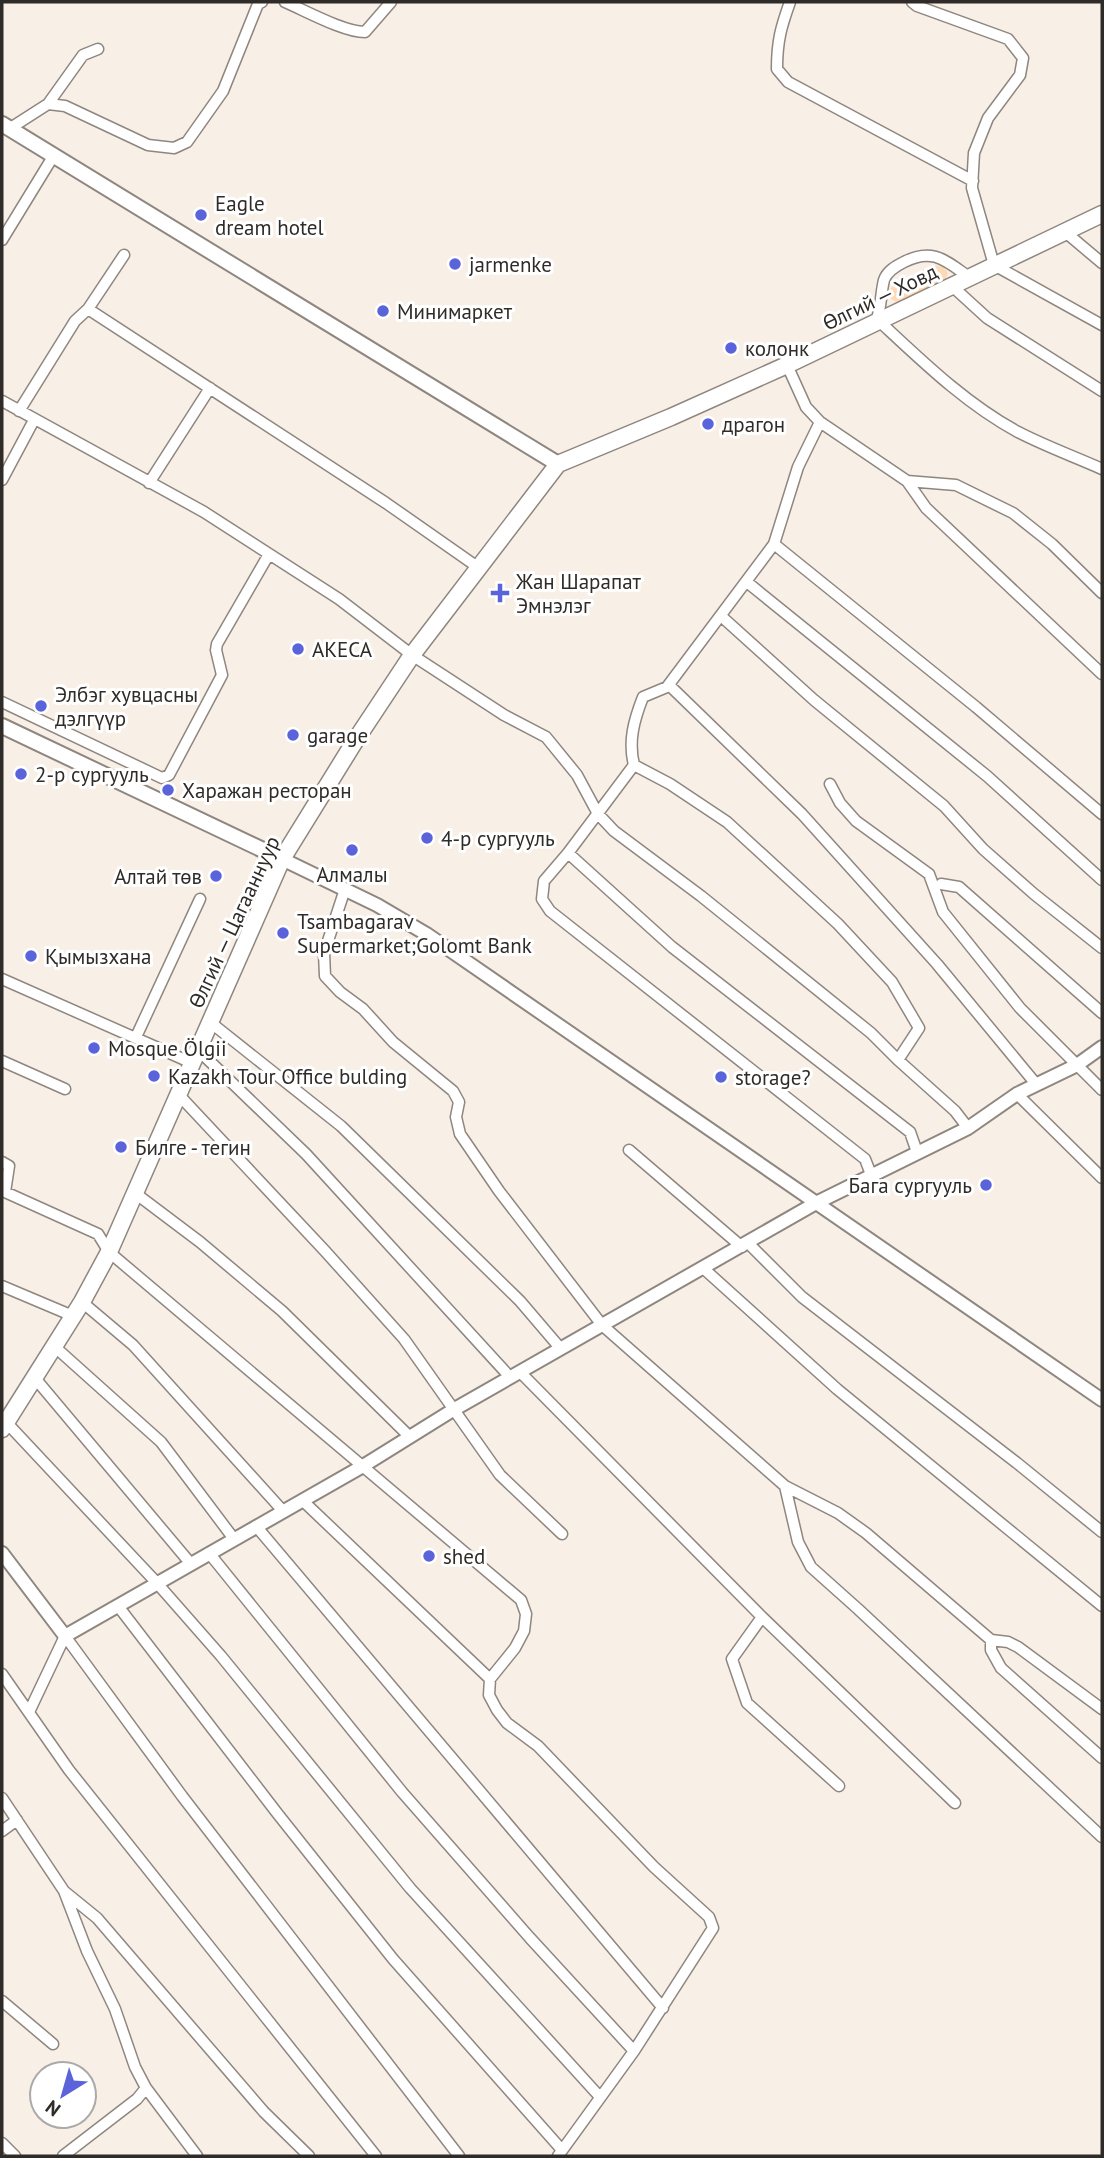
<svg xmlns="http://www.w3.org/2000/svg" width="1104" height="2158" font-family="'PT Sans',sans-serif">
<style>
.green{fill:#fed9b6}
.lines{fill:none;stroke-linecap:round;stroke-linejoin:round}
.minor-casing{stroke:#8e867f;stroke-width:13}
.tertiary-casing{stroke:#8e867f;stroke-width:16}
.secondary-casing{stroke:#8e867f;stroke-width:18}
.trunk-casing{stroke:#8e867f;stroke-width:19}
.minor{stroke:#fff;stroke-width:10}
.tertiary{stroke:#fff;stroke-width:12}
.secondary{stroke:#fff;stroke-width:14}
.trunk{stroke:#fff;stroke-width:16}
.poi-dot{fill:#5b63da;stroke:#fff;stroke-width:2.5}
.labels{text-anchor:middle;dominant-baseline:central;stroke-width:6;stroke-linejoin:round;paint-order:stroke}
.poi-label{font-size:21px;fill:#2f2b28;stroke:#fff;text-anchor:start}
.street-label{font-size:21px;fill:#2f2b28;stroke:#fff}
</style>
<rect width="100%" height="100%" fill="#f8efe7"/>
<path class="green" d="M932,265L944,267L948,273L945,281L899,303L891,299L889,291L892,287Z"/>
<g class="lines">
<g class="minor-casing">
<path id="minor" d="M285,2C306,11 344,32 365,32L391,2
M790,2C781,27 777,41 777,69L788,82L973,181
M912,2L917,6L1008,39L1023,58L1020,75L988,118L974,153L972,188L994,265L1102,325
M48,104L83,55L98,49
M9,129L48,104L65,106L148,145L174,148L187,142L223,91L258,4L262,2
M1064,231L1102,263
M2,240L54,155
M124,255L88,309L386,503L479,568
M952,286L987,318L1102,391
M879,321C922,361 966,404 1018,432C1045,446 1075,457 1102,469
M875,324C882,308 880,296 884,280C887,271 896,266 904,262C933,247 946,261 969,277
M2,401L204,512L339,599L412,655L504,715L546,737L577,775L598,814L614,831L701,896L871,1033L898,1060L955,1111L968,1128
M19,411L75,321L88,309
M820,422L907,481L926,508L1102,674
M2,480L34,420
M907,481L956,485L1013,513L1052,544L1102,593
M149,483L210,388
M774,544L976,707L1102,814
M748,583L987,776L1102,880
M721,616L814,700L944,806L983,849L1034,894L1102,948
M669,685L802,814L937,964L1036,1084
M2,702L162,778L169,775L222,675L216,650L217,644L269,554
M634,765L670,784L727,822L838,924L892,982L919,1028L898,1060
M830,784L840,803L856,821L929,874L943,912L1020,1008L1102,1090
M568,853L634,765C628,741 634,720 643,697L667,687L774,544L798,467L820,422L806,407L787,365
M941,884L959,887L1102,1013
M345,889L324,953L325,976L340,992L363,1009L393,1042L453,1091L459,1102L456,1117L460,1134L499,1191L602,1325L785,1486L798,1542L811,1567L858,1609L1102,1837
M2,979L192,1063
M210,1022L341,1126L520,1301L561,1349
M136,1037L200,899
M198,1050L306,1154L510,1377
M2,1061L65,1089
M177,1093L325,1251L404,1339L500,1475L562,1534
M1017,1094L1102,1178
M629,1150L742,1247
M2,1162L9,1166L5,1192L98,1234L109,1252L521,1600L526,1614L524,1631L515,1648L490,1679L489,1695L497,1710L507,1723L538,1746L654,1867L709,1917L713,1928L634,2051L558,2156
M872,1177L865,1159L550,911L542,899L544,881L568,853L672,947L910,1132L917,1152
M135,1193L200,1242L282,1311L409,1436
M748,1243L802,1297L1017,1463L1102,1532
M703,1268L837,1389L1102,1606
M2,1286L73,1316
M82,1302L133,1345L283,1511
M55,1347L161,1442L234,1539
M520,1372L762,1617L955,1803
M34,1377L191,1564
M6,1422L156,1582L221,1656L410,1888L600,2097
M785,1486L838,1513L866,1533L991,1640V1650L1001,1668L1102,1758
M302,1500L490,1679
M256,1526L663,2008
M209,1553L402,1792L530,1938L634,2051
M118,1606L277,1813L393,1959L562,2150
M762,1617L732,1659L747,1703L839,1786
M991,1640L1008,1642L1018,1647L1102,1709
M2,1674L69,1770L376,2156
M29,1712L65,1636L182,1796L459,2156
M2,1798L64,1891L87,1951L115,2009L135,2067L146,2088L137,2099L63,2156
M2,1831L17,1820
M65,1892L97,1918L264,2112L309,2156
M2,2001L53,2044
M146,2088L197,2156
M2,2143L15,2156"/>
</g>
<g class="tertiary-casing">
<path id="tertiary" d="M282,859L377,905L428,935L1102,1400
M2,1553L65,1636L363,1466L453,1410L816,1203L968,1128L1017,1094L1077,1065L1102,1047"/>
</g>
<g class="secondary-casing">
<path id="secondary" d="M2,124L558,464
M2,726L282,859"/>
</g>
<g class="trunk-casing">
<path id="trunk" d="M2,1429L82,1302L109,1252L282,859L355,741L412,655L558,464L671,417L787,365L1102,214"/>
</g>
<use href="#minor" class="minor"/>
<use href="#tertiary" class="tertiary"/>
<use href="#secondary" class="secondary"/>
<use href="#trunk" class="trunk"/>
</g>
<g class="poi-dot">
<circle cx="201" cy="215" r="7"/>
<circle cx="455" cy="264" r="7"/>
<circle cx="383" cy="311" r="7"/>
<circle cx="731" cy="348" r="7"/>
<circle cx="708" cy="424" r="7"/>
<path d="M496.5 582.5h7v7h7v7h-7v7h-7v-7h-7v-7h7z"/>
<circle cx="298" cy="649" r="7"/>
<circle cx="41" cy="706" r="7"/>
<circle cx="293" cy="735" r="7"/>
<circle cx="21" cy="774" r="7"/>
<circle cx="168" cy="790" r="7"/>
<circle cx="427" cy="838" r="7"/>
<circle cx="352" cy="850" r="7"/>
<circle cx="216" cy="876" r="7"/>
<circle cx="283" cy="933" r="7"/>
<circle cx="31" cy="956" r="7"/>
<circle cx="94" cy="1048" r="7"/>
<circle cx="154" cy="1076" r="7"/>
<circle cx="721" cy="1077" r="7"/>
<circle cx="121" cy="1147" r="7"/>
<circle cx="986" cy="1185" r="7"/>
<circle cx="429" cy="1556" r="7"/>
</g>
<g class="labels">
<g class="poi-label">
<text x="215" y="203">Eagle<tspan x="215" dy="24">dream hotel</tspan></text>
<text x="469" y="264">jarmenke</text>
<text x="397" y="311">Минимаркет</text>
<text x="745" y="348">колонк</text>
<text x="722" y="424">драгон</text>
<text x="516" y="581">Жан Шарапат<tspan x="516" dy="24">Эмнэлэг</tspan></text>
<text x="312" y="649">АКЕСА</text>
<text x="55" y="694">Элбэг хувцасны<tspan x="55" dy="24">дэлгүүр</tspan></text>
<text x="307" y="735">garage</text>
<text x="35" y="774">2-р сургууль</text>
<text x="182" y="790">Харажан ресторан</text>
<text x="441" y="838">4-р сургууль</text>
<text x="352" y="874" text-anchor="middle">Алмалы</text>
<text x="202" y="876" text-anchor="end">Алтай төв</text>
<text x="297" y="921">Tsambagarav<tspan x="297" dy="24">Supermarket;Golomt Bank</tspan></text>
<text x="45" y="956">Қымызхана</text>
<text x="108" y="1048">Mosque Ölgii</text>
<text x="168" y="1076">Kazakh Tour Office bulding</text>
<text x="735" y="1077">storage?</text>
<text x="135" y="1147">Билге - тегин</text>
<text x="972" y="1185" text-anchor="end">Бага сургууль</text>
<text x="443" y="1556">shed</text>
</g>
<g class="street-label">
<text transform="translate(880 297) rotate(-26)">Өлгий — Ховд</text>
<text transform="translate(234 922) rotate(-65)">Өлгий — Цагааннуур</text>
</g>
</g>
<rect width="1104" height="2158" fill="none" stroke="#2f2b28" stroke-width="7"/>
<g transform="translate(63 2095) rotate(217)"><circle r="33" fill="#ffffff" stroke="#acaaa9" stroke-width="2"/>
<path d="M0-5L12 26L0 18L-12 26Z" fill="#5b63da"/>
<text y="-10" font-size="19" font-weight="bold" text-anchor="middle" fill="#2f2b28">N</text>
</g>
</svg>
